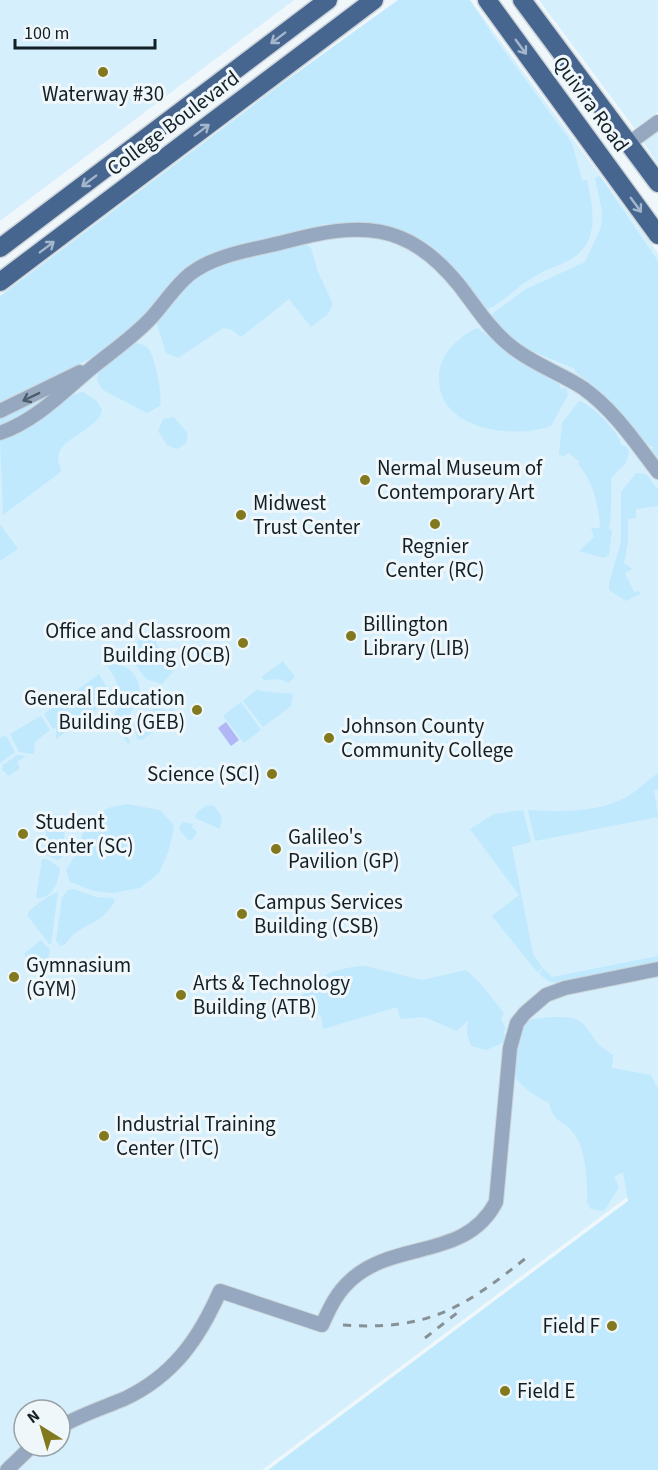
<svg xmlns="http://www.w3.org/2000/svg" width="658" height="1470" font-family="'Source Sans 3',sans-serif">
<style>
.built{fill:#d5effc;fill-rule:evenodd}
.green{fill:#c0e9fe}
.water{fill:#b1b7f6}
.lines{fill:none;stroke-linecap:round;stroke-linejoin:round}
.minor-casing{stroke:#ccd4d9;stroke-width:16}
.major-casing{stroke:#ccd4d9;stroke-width:21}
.minor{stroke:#95a8c0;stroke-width:14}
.major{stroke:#466690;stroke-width:18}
.rail{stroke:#869095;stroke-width:3;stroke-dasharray:8 8;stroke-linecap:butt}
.oneway{stroke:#a4b6cb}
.oneway2{stroke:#4d5d6b}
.poi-dot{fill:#82791e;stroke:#f0f7fb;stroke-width:2}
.labels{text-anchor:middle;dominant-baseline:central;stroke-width:6;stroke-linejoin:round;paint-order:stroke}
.poi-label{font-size:21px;fill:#121f25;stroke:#f0f7fb;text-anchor:start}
.street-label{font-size:21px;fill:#121f25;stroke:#f0f7fb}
</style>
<rect width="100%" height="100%" fill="#f0f7fb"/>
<path class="built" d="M0,0H294L0,221Z
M470,0L658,253V1174L262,1470H0V301ZM24,1410H60V1446H24Z
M539,0H658V112L635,129Z
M658,131V164L643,142Z"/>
<path class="green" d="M398,0H470L494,37L572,143L582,180H587C593,208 601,242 570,260C558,266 544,270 532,278C516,287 503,303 486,310L454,273L368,224H325L216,253L213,252L181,273L137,322L101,353L0,405V296L284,82Z
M600,176L658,261V459L652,450L653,447L648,445C626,417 605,392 575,372V369L515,344L491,319L492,314L526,289L585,262L601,227L602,211L595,178Z
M304,242L311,248L318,272L333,304L328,314L311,327L289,299L241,337L232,330L223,328L178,358L166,353L156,321L188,282L216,266Z
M478,328L514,357L559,384L561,389L566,388L568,395L551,426C515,439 440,431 439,380C438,366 445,352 455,343C462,337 470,330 478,328Z
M138,343C141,344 144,345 147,347C155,354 163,396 160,406L147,413L103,390L97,381L98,371L131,344Z
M55,392L18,419L0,427V418Z
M83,392L97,401L102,410C98,434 43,439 62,471L3,515L0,440C23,431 64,394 83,392Z
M579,401C590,403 622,435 621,445L626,446L629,452L626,463L611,478C612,480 611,525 609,528L612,531L609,555L604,558L579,551L594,537L591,528H600C599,506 593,481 578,464L579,461L568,453L563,457L559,454L562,423Z
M174,417L188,434L186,443L177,449L167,445L158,431L163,419Z
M636,473L646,474L658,490V506L636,509V518L628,519V542L624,563L632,569L625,573L634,592L639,591L641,594L626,601L609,590V583L621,542V492Z
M0,524L18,549L0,561Z
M154,635L157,645L165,654L161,657L162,662L170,660L176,668L162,684L146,679L125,651L145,636Z
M283,661L295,677L288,683L280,679L264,680L261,677Z
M113,664C132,664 145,684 138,702C134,709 128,714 127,723C125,730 127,736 130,742L128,744L114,722L108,725L107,723C126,707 121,684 107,666Z
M99,674L107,688L106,703L56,739V728L53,729L44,714Z
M258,689L260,691L293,694L291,706L263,727L243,701Z
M241,702L261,730L244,743L223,716Z
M172,708L176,714V720L171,725L168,721L142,740L137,739L134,725C140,711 155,705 168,711Z
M41,716L50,730L35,742L34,754L19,752L10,734Z
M6,735L15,752L0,763V738Z
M17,755L26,756L17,762L20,768L9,776L2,770L3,765Z
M658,773V789L654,790L658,817L535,841L528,810C566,812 607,813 637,790C642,786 651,778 658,773Z
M127,804L160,810L173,824L174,830L168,852L159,873L140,888L113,893L94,891L70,882L66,870L77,852L85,827L92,818L108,808Z
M207,805L214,806L222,817L220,829L195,818L197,812Z
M523,810L531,842L512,847L533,954L542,967L538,973L492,916L519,895L470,829L494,814Z
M49,814L62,815L66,820L62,857L58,860L43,854Z
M182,822L193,824L192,827L197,832L193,839L189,841L179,829Z
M42,859H47L60,868C59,881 52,900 36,898Z
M74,889L96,897L113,898L115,901C103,922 90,922 74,934C68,939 67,945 60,946L56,941L62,898L68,890Z
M58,892L51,944H49L27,915C29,908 51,894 58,892Z
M41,940L50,950L44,984L25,957V953Z
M658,956V964L561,983L550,982L539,974L543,968L552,977Z
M366,966L422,980L466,970L480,983L504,1013L501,1019L506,1029L503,1032L507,1037L505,1042L486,1050L471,1046L467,1034L468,1020L457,1031L424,1017L400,1019L397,1007L323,1029L321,1016L305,1010L298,1001C315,976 336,967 366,966Z
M553,1017C579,1017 581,1018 595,1040C599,1046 607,1051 613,1055L612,1068L651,1075L658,1089V1470H268L628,1201L623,1172L614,1177L619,1187L604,1211L591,1209L587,1202C588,1182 586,1151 575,1135C563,1118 555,1126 549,1103C503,1079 510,1069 524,1024L532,1019Z"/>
<path class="water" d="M226,722L239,740L231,746L218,728Z"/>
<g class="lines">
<g class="minor-casing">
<path id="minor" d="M628,144L658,122
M0,411L80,372
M0,433C40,419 67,387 99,362C117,348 135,335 151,318C164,304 175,286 190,274C216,254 253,250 284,242C359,222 406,220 459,285C476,307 490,330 512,347C533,364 560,373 583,388C614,410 635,442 658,472
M60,1427C80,1415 102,1408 124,1399C173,1376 199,1339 220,1291L322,1325C330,1307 337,1292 352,1279C396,1240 466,1260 496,1202L510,1048L517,1023L525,1013L546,995L565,988L658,969
M7,1470L32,1446"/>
</g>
<g class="major-casing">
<path id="major" d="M487,0L658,235
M522,0L658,183
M0,248L328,0
M0,282L374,0"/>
</g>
<use href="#minor" class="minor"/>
<use href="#major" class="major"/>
<path class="rail" d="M343,1325C430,1331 465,1307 531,1254
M425,1338L457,1313"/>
</g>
<defs><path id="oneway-shaft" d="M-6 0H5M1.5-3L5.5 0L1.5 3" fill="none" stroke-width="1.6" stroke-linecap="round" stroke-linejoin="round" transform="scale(1.5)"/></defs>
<g class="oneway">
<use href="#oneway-shaft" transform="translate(278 38) rotate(143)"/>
<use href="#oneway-shaft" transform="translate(521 47) rotate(54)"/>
<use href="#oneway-shaft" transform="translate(202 130) rotate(-37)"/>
<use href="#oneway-shaft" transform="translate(89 181) rotate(143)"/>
<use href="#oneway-shaft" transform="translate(636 205) rotate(54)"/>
<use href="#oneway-shaft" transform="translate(47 247) rotate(-37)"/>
</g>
<use class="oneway2" href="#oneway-shaft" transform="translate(31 397) rotate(154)"/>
<g class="poi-dot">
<circle cx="103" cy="72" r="6"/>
<circle cx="365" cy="480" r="6"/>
<circle cx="241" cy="515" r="6"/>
<circle cx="435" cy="524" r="6"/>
<circle cx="351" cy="636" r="6"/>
<circle cx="243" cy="643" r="6"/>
<circle cx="197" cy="710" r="6"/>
<circle cx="329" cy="738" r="6"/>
<circle cx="272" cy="774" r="6"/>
<circle cx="23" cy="834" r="6"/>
<circle cx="276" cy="849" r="6"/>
<circle cx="242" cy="914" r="6"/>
<circle cx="14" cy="977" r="6"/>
<circle cx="181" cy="995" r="6"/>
<circle cx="104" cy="1136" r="6"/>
<circle cx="612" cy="1326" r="6"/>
<circle cx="505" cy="1391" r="6"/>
</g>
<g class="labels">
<g class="poi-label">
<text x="103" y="94" text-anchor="middle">Waterway #30</text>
<text x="377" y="468">Nermal Museum of<tspan x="377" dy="24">Contemporary Art</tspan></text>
<text x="253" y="503">Midwest<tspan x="253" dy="24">Trust Center</tspan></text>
<text x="435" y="546" text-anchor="middle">Regnier<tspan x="435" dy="24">Center (RC)</tspan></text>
<text x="363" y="624">Billington<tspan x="363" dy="24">Library (LIB)</tspan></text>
<text x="231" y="631" text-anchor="end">Office and Classroom<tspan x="231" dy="24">Building (OCB)</tspan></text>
<text x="185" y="698" text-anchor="end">General Education<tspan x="185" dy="24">Building (GEB)</tspan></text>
<text x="341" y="726">Johnson County<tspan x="341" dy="24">Community College</tspan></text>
<text x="260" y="774" text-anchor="end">Science (SCI)</text>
<text x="35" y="822">Student<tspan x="35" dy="24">Center (SC)</tspan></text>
<text x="288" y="837">Galileo's<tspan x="288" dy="24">Pavilion (GP)</tspan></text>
<text x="254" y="902">Campus Services<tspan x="254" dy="24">Building (CSB)</tspan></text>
<text x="26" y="965">Gymnasium<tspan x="26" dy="24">(GYM)</tspan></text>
<text x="193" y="983">Arts &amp; Technology<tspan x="193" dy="24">Building (ATB)</tspan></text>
<text x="116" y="1124">Industrial Training<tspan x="116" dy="24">Center (ITC)</tspan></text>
<text x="600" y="1326" text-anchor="end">Field F</text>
<text x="517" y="1391">Field E</text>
</g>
<g class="street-label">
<text transform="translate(591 104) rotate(54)">Quivira Road</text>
<text transform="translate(173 123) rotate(-37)">College Boulevard</text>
</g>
</g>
<g transform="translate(42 1428) rotate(323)"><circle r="28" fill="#f0f7fb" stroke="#97a1a5" stroke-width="1.5"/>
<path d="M0-4.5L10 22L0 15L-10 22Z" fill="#82791e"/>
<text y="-9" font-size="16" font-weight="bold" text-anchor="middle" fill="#121f25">N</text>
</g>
<path d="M15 39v9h140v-9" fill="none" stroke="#121f25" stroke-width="3"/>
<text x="24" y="39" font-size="18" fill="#121f25" stroke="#f0f7fb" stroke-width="4.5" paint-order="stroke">100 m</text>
</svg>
